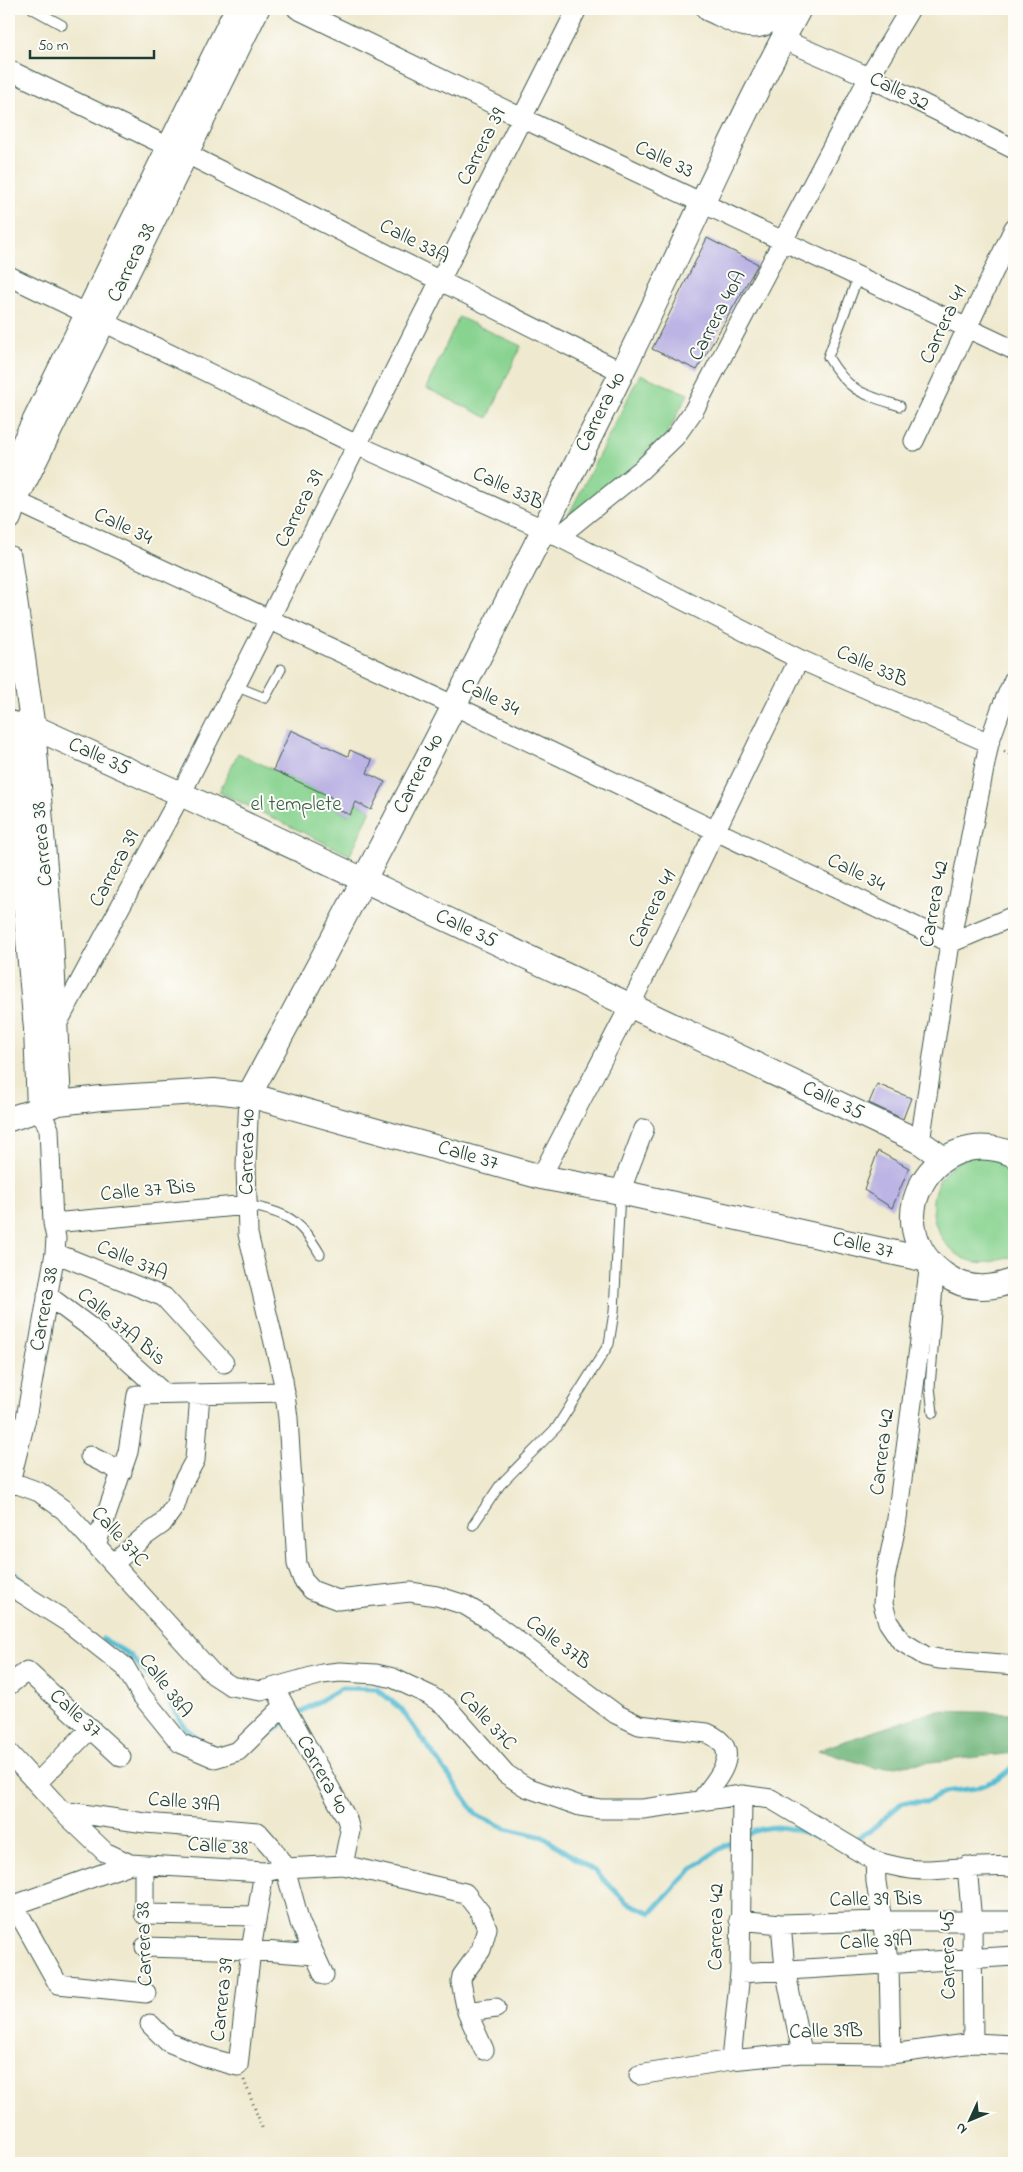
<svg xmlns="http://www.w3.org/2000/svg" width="1023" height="2172" font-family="'Indie Flower',sans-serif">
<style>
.green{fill:#88d390;stroke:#548862}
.forest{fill:#6eb57a;stroke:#467957}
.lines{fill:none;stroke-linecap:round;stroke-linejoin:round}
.stream{stroke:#55bcd3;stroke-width:5}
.building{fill:#bbb4e4}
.service-casing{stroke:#3e574b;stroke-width:11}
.minor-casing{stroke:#3e574b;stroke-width:21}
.tertiary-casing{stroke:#3e574b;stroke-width:26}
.path{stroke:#3e574b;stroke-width:3;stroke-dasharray:1 4;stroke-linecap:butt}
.service{stroke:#fff;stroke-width:9}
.minor{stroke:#fff;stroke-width:19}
.tertiary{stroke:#fff;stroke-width:24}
.labels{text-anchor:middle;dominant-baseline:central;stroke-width:4;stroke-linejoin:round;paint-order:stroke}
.street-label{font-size:21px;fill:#1f3d34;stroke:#fdfcf7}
.park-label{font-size:21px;fill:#39624b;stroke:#fdfcf7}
</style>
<rect width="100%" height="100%" fill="#fdfcf7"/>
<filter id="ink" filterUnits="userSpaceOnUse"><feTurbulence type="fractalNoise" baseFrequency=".02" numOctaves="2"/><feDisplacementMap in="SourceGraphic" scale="10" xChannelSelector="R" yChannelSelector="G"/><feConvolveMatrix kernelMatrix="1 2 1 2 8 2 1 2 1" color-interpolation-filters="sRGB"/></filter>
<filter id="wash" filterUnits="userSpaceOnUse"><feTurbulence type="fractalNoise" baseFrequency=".0096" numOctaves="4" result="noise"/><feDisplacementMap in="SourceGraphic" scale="20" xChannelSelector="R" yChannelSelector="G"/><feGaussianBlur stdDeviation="1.12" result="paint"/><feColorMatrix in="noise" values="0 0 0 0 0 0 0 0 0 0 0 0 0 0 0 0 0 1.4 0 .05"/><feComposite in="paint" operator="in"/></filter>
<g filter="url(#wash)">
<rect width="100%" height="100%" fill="#efe9cf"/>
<path class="green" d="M459,317L521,346L488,418L426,388Z
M640,374L688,394L663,442L563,526Z
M238,753L331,797L328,805L349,815L356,802L371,810L350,855L219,792Z
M984,1154L1014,1162V1255C1009,1259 1002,1259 996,1261C940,1275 907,1192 958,1162C965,1157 976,1156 984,1154Z"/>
<path class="forest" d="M935,1711L1014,1713V1753L876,1768L818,1750Z"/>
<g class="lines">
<path class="stream" d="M9,1569L39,1594
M103,1639L130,1655L163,1693L182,1723L204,1746
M263,1739L290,1718L342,1688L377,1689L401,1709L477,1815L506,1828L543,1837L596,1872L626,1902L651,1913C681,1880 697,1859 738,1839
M746,1835C774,1821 791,1828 819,1837
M851,1842L867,1833L903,1802H926L944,1792L976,1788L998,1779L1014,1766"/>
</g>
<g id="blocks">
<path class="building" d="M707,238L758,264L697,370L652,349Z
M291,730L348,756L350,750L372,760L367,773L385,782L371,810L356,802L350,815L328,805L331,797L273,770Z
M877,1084L911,1098L903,1119L869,1103Z
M878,1151L909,1168L892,1208L864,1190Z"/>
</g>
</g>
<g filter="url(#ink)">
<use href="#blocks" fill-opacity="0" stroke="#3e574b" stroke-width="1"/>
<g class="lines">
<g class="service-casing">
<path id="service" d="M33,9L62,25
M858,277L828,357C849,392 862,394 900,406
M235,686L265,698L281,669
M247,1205C286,1213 299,1218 320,1254
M933,1413L930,1387L939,1274
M473,1525L500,1485L557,1427L609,1344L614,1312L620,1192"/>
</g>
<g class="minor-casing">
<path id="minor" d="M297,9L522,118L1014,350
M782,39L869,77L1014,149
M9,70L169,147
M187,154L622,372
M9,276L357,445L543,529L799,659L989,743
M914,441L1014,228
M9,498L453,705L950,943L1014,916
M558,537L641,470L675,437L694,410L869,77L910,9
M53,1026H56L181,794L577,9
M249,1095L246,1165L248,1234L283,1380L288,1418L297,1564L303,1580L312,1590L338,1600L410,1592L437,1596L465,1605L488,1619L616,1714L639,1725L707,1733C746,1749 717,1779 701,1800
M920,1142L950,943L989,743L1001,709L1014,679
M541,1177L630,1006L799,659
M620,1192L644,1129
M53,1223L247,1205
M55,1253L164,1297L224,1363
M930,1263L896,1526L885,1578L883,1604L888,1622L901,1641L925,1656L939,1659L1014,1665
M47,1295L94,1330L165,1394
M90,1456L122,1472
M9,1481L39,1492L64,1510L214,1675L231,1686L261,1691L322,1674L340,1672L376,1674L393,1678L429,1695L447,1707L506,1774L526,1787L580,1806L600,1809H643L742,1795L771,1799L875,1861C892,1866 911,1871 929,1870C958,1869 985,1865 1014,1867
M9,1486L26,1418L55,1253L56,1238L53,1223L49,1129L39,1108
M96,1545L128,1452L137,1395L285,1392
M113,1564L145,1536L162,1524L175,1506L182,1484L195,1460L200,1394
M9,1585L69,1623L125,1667L142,1696L180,1743L215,1758L238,1751L284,1706
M9,1685L27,1671L121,1757
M279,1696L347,1819L350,1831L343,1865
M9,1753L62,1811L105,1852L130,1864L264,1872L285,1868L343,1865L465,1893L480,1912L487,1928L481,1950L462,1976L461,1982L467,2012L484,2050
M37,1783L91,1728
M62,1811L145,1823L258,1832L273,1849L285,1868L300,1923L324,1975
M875,1861L876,1882L889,1965L891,2054
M144,1865V1914L256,1916
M967,1866L972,1922L973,2043
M14,1905L58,1984L146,1993
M9,1907L130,1864
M739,1920L781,1924L882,1921H1014
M781,1924L785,1969L802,2053
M145,1947L251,1950L315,1955
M740,1973L1014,1956
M467,2012L496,2008
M150,2024L168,2042L205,2057L238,2066L251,1950L264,1872
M731,2060L740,1973L742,1795
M639,2075L731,2060L802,2053L891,2054L973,2043L1014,2045"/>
</g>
<g class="tertiary-casing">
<path id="tertiary" d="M709,9C736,21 759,39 781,9
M9,473L237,9
M9,518L15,501L257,9
M9,558L33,729L51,937L59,1103
M9,723L40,730L181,794L920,1142L944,1159
M9,728L36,1029L39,1108
M249,1095C378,857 502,615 622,372C681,251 735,127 799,9
M9,1119L59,1103L101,1098L214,1091L249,1095L541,1177L620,1192L927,1260
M1014,1155C934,1119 873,1225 945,1275C966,1290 991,1290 1014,1280"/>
</g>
<path class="path" d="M1004,751L1014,757
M146,1962V1976
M244,2080L263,2130"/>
<use href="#service" class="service"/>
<use href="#minor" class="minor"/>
<use href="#tertiary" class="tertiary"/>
</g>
</g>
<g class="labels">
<g class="street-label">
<text transform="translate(899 92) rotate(26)">Calle 32</text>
<text transform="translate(482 147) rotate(-63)">Carrera 39</text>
<text transform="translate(664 160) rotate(25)">Calle 33</text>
<text transform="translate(414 242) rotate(27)">Calle 33A</text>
<text transform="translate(132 263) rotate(-64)">Carrera 38</text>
<text transform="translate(718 316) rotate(-62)">Carrera 40A</text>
<text transform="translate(944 325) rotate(-65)">Carrera 41</text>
<text transform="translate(601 412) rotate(-63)">Carrera 40</text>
<text transform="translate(508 489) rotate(25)">Calle 33B</text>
<text transform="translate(300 509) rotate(-63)">Carrera 39</text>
<text transform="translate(123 527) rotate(25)">Calle 34</text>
<text transform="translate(872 667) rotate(24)">Calle 33B</text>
<text transform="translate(490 698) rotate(25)">Calle 34</text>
<text transform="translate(99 757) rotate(24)">Calle 35</text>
<text transform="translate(419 774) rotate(-63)">Carrera 40</text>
<text transform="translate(43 844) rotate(-95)">Carrera 38</text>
<text transform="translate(115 869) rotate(-62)">Carrera 39</text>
<text transform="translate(856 873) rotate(26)">Calle 34</text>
<text transform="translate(935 904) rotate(-80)">Carrera 42</text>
<text transform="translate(653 909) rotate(-64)">Carrera 41</text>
<text transform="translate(466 929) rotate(25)">Calle 35</text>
<text transform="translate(833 1101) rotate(25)">Calle 35</text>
<text transform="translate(248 1152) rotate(-89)">Carrera 40</text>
<text transform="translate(468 1156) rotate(16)">Calle 37</text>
<text transform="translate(148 1191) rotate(-5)">Calle 37 Bis</text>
<text transform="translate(863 1246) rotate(13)">Calle 37</text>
<text transform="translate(132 1261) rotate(23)">Calle 37A</text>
<text transform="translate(45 1309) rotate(-80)">Carrera 38</text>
<text transform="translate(121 1327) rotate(40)">Calle 37A Bis</text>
<text transform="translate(883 1452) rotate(-83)">Carrera 42</text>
<text transform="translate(119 1537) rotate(48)">Calle 37C</text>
<text transform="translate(558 1643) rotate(37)">Calle 37B</text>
<text transform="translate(165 1686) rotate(53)">Calle 38A</text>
<text transform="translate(75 1714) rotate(42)">Calle 37</text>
<text transform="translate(487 1721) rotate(47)">Calle 37C</text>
<text transform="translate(322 1775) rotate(61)">Carrera 40</text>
<text transform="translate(184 1803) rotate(5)">Calle 39A</text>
<text transform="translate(218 1847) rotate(4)">Calle 38</text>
<text transform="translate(876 1900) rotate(-1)">Calle 39 Bis</text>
<text transform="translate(717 1927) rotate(-89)">Carrera 42</text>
<text transform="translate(876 1942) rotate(-3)">Calle 39A</text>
<text transform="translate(145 1944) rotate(-92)">Carrera 38</text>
<text transform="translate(949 1955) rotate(-91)">Carrera 45</text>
<text transform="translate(223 2000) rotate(-84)">Carrera 39</text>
<text transform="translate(826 2032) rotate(-1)">Calle 39B</text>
</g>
<g class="park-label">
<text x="296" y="805">el templete</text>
</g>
</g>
<rect width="1023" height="2172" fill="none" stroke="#fdfcf7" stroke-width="30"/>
<g transform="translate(970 2120) rotate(226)" stroke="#fdfcf7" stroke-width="4" paint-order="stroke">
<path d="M0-4L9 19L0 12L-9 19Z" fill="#1f3d34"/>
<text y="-8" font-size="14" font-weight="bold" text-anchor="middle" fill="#1f3d34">N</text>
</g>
<path d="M30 50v8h124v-8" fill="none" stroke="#1f3d34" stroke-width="2.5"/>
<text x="38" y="50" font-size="15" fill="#1f3d34" stroke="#fdfcf7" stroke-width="4" paint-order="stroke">50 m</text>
</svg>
